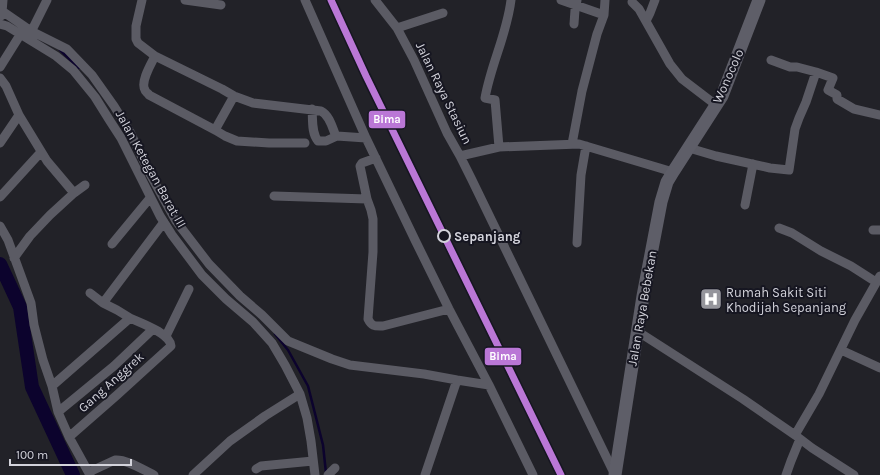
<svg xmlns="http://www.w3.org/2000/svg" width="880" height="475" font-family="Karla,sans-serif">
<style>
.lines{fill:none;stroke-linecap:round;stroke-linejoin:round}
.stream{stroke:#0c032d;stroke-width:2.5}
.river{stroke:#0c032d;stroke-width:14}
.minor{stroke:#5b5b64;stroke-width:9}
.secondary{stroke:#5e5e68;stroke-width:13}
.rail-1-casing{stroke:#161621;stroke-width:10}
.rail-1{stroke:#ba77d6;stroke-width:7}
.stop-dot{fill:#161621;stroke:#d3d3db;stroke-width:2}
.labels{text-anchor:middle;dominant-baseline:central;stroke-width:4;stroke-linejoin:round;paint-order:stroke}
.street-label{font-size:13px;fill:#d3d3db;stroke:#161621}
.stop-label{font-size:13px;font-weight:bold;fill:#d3d3db;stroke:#161621;text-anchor:start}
.poi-label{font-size:13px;fill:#d3d3db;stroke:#161621;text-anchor:start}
.line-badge{stroke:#161621;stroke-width:1.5}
.badge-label{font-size:11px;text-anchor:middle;font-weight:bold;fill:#fff}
</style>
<rect width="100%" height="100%" fill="#222228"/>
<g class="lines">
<path class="stream" d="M60,50L79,68
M275,334L288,350L308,386L323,445L326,473"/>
<path class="river" d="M0,264L20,307L32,387L73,475"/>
<path class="minor" d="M142,0L136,26V39L138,43L155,56L222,89L234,96L253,103L321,111C329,115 332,126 335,134L337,136L366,138
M185,0L221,5
M305,0L366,138L415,240L449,309L489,385L533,475
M375,0L397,28L414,60L447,133L460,156L472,180L615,475
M561,0L604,15
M632,2L639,9L670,64L682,79L716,105
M2,11L31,31L67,49L92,75L114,106L130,132L150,174L176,221L209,264L240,296L262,315L288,341L332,359L350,365L424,374L457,380L489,385
M1,16L2,13L3,0
M646,21L650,13L655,0
M0,24L7,26L56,56L73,70L95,97L110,121L121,138L160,216L172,235L202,275L226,299L253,322L272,343L285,365L300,394L307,418L311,441L315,475
M574,24L575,10L577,0
M397,28L443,13
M29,36L47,0
M155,56C151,64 140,82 145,90C145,92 148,93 149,95L215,130L225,136L237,141L269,143H305
M771,60L790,67H797L816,72L833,78L828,90L837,95V99L854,109L880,115
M0,67L20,35
M0,78L6,86L19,115L47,161L74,193L85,185
M312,109C313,119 311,133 318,141H326L337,136
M215,130L234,96
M0,143L19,115
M572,144L582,91L597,34L604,15L605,0
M499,147L495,100L485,98C491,64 507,34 511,0
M689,148L716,156L770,168L789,170L795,129L799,118L806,102L816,72
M460,156L499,147L579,144L673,172
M376,158L362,163L360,166L367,199L371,210L373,219V252L368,319C372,327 375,326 383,326L449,309
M274,196L367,199
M0,197L41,152
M745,205L753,164
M0,226L8,240L31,303L34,325L43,360L52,386L58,412L69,437L90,475
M779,228L792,233L821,251L851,266L876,282
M873,230H880
M577,243L581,175L586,146
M112,244L150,198
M14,258L30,236L50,215L74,193
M90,293L103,303
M637,331L743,399L795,435L812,448L854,475
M166,336L189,289
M841,350L880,368
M52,386L130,318L117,310L103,303L164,222
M58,412L114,366L153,329
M795,435L819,394L855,320L880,276
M69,437L117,395L171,346C170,333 141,323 130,318
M256,469L261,466L313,461
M89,472L115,460C127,459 143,470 154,475
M193,475L230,441L265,416L300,394
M328,475L335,468
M425,475L457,380
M786,475L791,461L800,439"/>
<path class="secondary" d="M615,475L643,296L661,202L667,182L673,172L722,96L759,0"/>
<g class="rail-1-casing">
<path id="rail-1" d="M331,0L366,76L561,475"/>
</g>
<use href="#rail-1" class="rail-1"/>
</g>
<defs>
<g id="hospital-square" transform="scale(1.15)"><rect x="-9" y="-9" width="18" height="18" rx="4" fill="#95959c" stroke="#161621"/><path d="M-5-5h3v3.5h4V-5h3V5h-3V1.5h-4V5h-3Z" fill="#fff"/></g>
</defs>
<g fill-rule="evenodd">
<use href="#hospital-square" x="711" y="299"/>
</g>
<circle class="stop-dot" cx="444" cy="236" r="6"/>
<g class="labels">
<g class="street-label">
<text transform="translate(728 76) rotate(-66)">Wonocolo</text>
<text transform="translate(444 93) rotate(64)">Jalan Raya Stasiun</text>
<text transform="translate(151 169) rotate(61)">Jalan Ketegan Barat III</text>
<text transform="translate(642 308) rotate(-80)">Jalan Raya Bebekan</text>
<text transform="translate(111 382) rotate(-42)">Gang Anggrek</text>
</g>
<g class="stop-label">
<text x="454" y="236">Sepanjang</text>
</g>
<g class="poi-label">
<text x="726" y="292">Rumah Sakit Siti<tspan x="726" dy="15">Khodijah Sepanjang</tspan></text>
</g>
</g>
<g class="line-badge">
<rect x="368" y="110" width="38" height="19" rx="4" fill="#ba77d6"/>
<rect x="484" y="347" width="38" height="19" rx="4" fill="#ba77d6"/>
</g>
<g class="badge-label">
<text x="387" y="123">Bima</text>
<text x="503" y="360">Bima</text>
</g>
<path d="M10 459v6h121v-6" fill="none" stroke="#d3d3db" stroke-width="2"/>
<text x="16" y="459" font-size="12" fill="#d3d3db" stroke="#161621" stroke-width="3" paint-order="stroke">100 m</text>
</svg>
